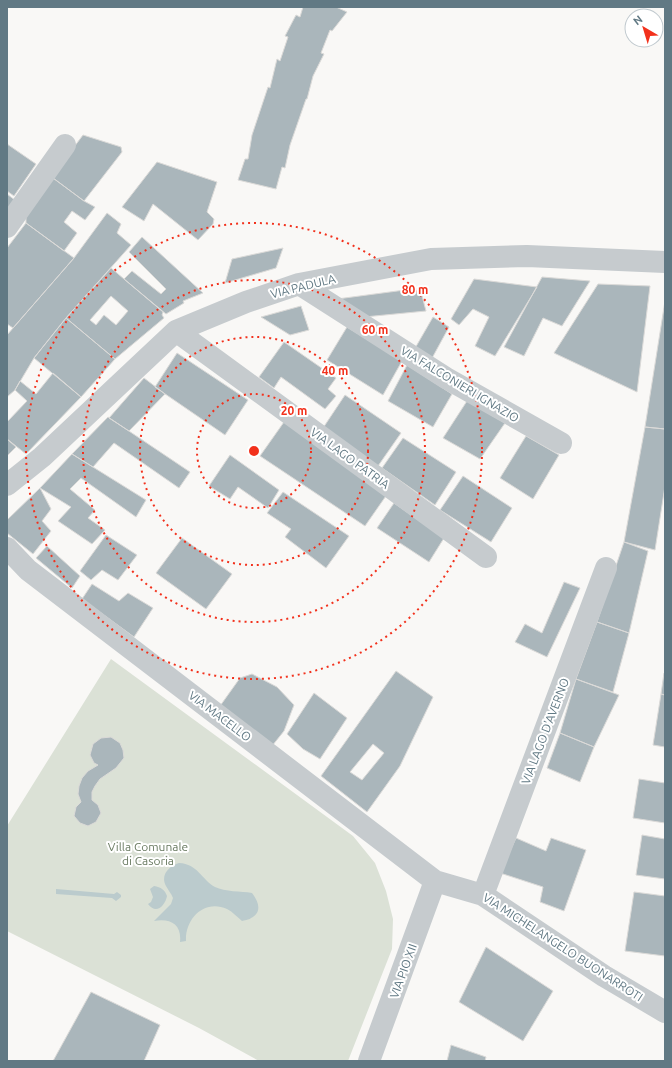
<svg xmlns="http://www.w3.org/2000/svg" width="672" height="1068" font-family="Ubuntu,sans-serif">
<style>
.green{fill:#dbe1d6}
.water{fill:#bbcbcd}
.building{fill:#aab6bb;stroke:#dbdad8;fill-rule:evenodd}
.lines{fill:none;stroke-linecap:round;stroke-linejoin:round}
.minor{stroke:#c6cbce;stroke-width:22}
.ring{fill:none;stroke:#f2311c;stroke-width:2;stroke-dasharray:2 4}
.labels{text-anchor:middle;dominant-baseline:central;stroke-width:4;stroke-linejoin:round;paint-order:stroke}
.street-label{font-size:12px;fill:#617984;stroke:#fff}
.park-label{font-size:12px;fill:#697a61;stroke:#fff}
.centre{fill:#f2311c;stroke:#fff;stroke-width:2}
.ring-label{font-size:12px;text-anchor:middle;font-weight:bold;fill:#f2311c;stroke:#fff;stroke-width:4;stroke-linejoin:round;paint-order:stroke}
</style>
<rect width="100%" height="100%" fill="#f9f8f6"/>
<path class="green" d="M111,659L353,836L375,863L386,891L393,919L392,949L348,1061H259L199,1028L7,931V826Z"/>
<path class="water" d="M179,863C198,864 201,879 215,887C225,892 241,891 252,893C258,901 263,912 251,918C249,920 244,920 242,921C237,917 233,912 227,909C204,899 185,919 186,941L180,942C182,924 170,918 154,921L171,904L173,898C171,893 168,890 166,886C160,875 169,866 179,863Z
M154,886C161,887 165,890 167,896C165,906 156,915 148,904L151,902L153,897L150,889Z
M56,889L114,894L117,892L121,895V897L116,901L112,898L56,894Z"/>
<path class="building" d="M303,7H336L347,12L332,31L330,30L321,53L324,54L313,76L307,99H306L290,145L285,168L282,167L276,189L238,180L245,159H248L252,135L268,87L270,88L277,59L280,61L288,37L285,36L296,15L300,17Z
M83,135L121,147L122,152L84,201L53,178L56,171Z
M7,144L36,164L14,196L7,191Z
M157,162L217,182L207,212L214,219L213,224L198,240L153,204L144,221L122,207Z
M53,178L84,201L95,207L85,220L72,211L64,222L77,233L64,251L26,223V217Z
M7,194L16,201L7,214Z
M107,213L121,224L117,233L131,245L66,318L34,358L15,390L7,397V335L74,258Z
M26,223L74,258L13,328L7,324V248Z
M142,237L203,293L183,301L184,303L166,314L124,279L132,271L161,294L166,289L129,252Z
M283,248L276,268L225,283L232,259Z
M111,268L163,312L162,315L164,318L115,359L66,318ZM111,296L128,311L116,325L104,315L96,325L90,320Z
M542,277L590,281L562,326L543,318L524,356L504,347Z
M474,279L537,287L495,356L475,346L489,317L473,309L459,325L451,319Z
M598,284L650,286L637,392L554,353Z
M420,288L426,311L364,317L337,299Z
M665,301V429L645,427Z
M301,306L309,330L290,335L261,317Z
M433,317L449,327L431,360L414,350Z
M66,318L115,359L81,397L34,358Z
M347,327L402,361L383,395L327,360Z
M284,342L336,378L328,389L336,396L325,409L281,377L274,388L259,377Z
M177,353L248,400L225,435L155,387Z
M407,365L452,394L433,427L388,401Z
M53,373L81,397L26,454L7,439V422L27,401L15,390L20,381L36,394Z
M144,378L165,394L129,431L109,418Z
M345,395L401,433L378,466L323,428Z
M467,401L505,423L480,459L443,438Z
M108,417L190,472L179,488L114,443L93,467L72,454Z
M284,422L388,493L365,526L260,456Z
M645,427L665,429V486L655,550L624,542Z
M526,436L559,455L533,499L500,478Z
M403,438L456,472L435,505L382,468Z
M7,439L16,447L7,456Z
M72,454L146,500L136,517L81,478L70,489L95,510L88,518L105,530L92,544L58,521L71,507L40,488Z
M230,455L279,490L268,508L238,487L230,499L209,486Z
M463,476L512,508L491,542L440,510Z
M40,488L51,509L42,521L51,531L33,554L7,533V520Z
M283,492L349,536L326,568L285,537L291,529L267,513Z
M394,503L444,538L429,562L377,528Z
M106,535L137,555L118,580L102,570L91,580L80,571Z
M182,538L232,574L206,609L156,573Z
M624,542L648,551L629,633L597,622Z
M47,546L80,576L72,588L36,558Z
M564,582L580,588L547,657L515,642L525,624L542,633Z
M92,584L119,601L128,593L153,608L134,637L82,599Z
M597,622L629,633L613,692L576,679Z
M396,671L433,697L400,766L367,812L321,776ZM373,744L384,753L362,780L350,772Z
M664,673H665V695L661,694Z
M252,674L277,687L294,705L284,731L272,746L220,706L240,678Z
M576,679L619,695L594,747L560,733Z
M314,693L347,718L320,759L303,749L287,734Z
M661,694L665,695V747L653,745Z
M560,733L594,747L580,782L547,768Z
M111,737L120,743L123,750L124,758L116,768L100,779L95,786L92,792V800L98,805L101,813L96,822L88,826L80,823L74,816L76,807L81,802L78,794L79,786L82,778L88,771L98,765L94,763L90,755L93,744L101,738Z
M639,779L665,783V823L633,818Z
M642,835L665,839V879L636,875Z
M516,838L546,851L551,838L586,850L564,911L540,902L543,887L500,873Z
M634,892L665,896V956L625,951Z
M486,947L553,991L523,1041L459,1002Z
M91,992L160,1025L144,1061H53Z
M451,1045L486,1057L485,1061H447Z"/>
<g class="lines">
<path class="minor" d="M7,227L65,145
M299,284L446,378L561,443
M176,331L486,557
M7,485L42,457L176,331L246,302L299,284L431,259L527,256L665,262
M7,548L28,570L435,881L483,895L604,976L665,1012
M483,895L606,568
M369,1061L435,881"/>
</g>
<g class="ring">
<circle cx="254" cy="451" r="57"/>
<circle cx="254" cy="451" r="114"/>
<circle cx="254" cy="451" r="171"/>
<circle cx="254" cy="451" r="228"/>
</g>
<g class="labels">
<g class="street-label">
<text transform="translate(303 286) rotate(-14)">VIA PADULA</text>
<text transform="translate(460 384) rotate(31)">VIA FALCONIERI IGNAZIO</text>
<text transform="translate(350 458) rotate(36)">VIA LAGO PATRIA</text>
<text transform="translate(220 716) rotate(37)">VIA MACELLO</text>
<text transform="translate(545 731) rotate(-69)">VIA LAGO D'AVERNO</text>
<text transform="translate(563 947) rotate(33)">VIA MICHELANGELO BUONARROTI</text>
<text transform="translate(403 971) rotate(-70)">VIA PIO XII</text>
</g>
<g class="park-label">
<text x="148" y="846">Villa Comunale<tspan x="148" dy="14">di Casoria</tspan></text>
</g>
</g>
<circle cx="254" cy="451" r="6" class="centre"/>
<g class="ring-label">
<text x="415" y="294">80 m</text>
<text x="375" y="334">60 m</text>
<text x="335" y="375">40 m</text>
<text x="294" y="415">20 m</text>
</g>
<rect width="672" height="1068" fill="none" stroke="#617984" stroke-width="16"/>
<g transform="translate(644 28) rotate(322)"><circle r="19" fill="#ffffff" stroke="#c0c9ce"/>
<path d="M0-3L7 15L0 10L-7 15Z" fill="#f2311c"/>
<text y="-6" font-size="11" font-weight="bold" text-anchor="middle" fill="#617984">N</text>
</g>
</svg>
